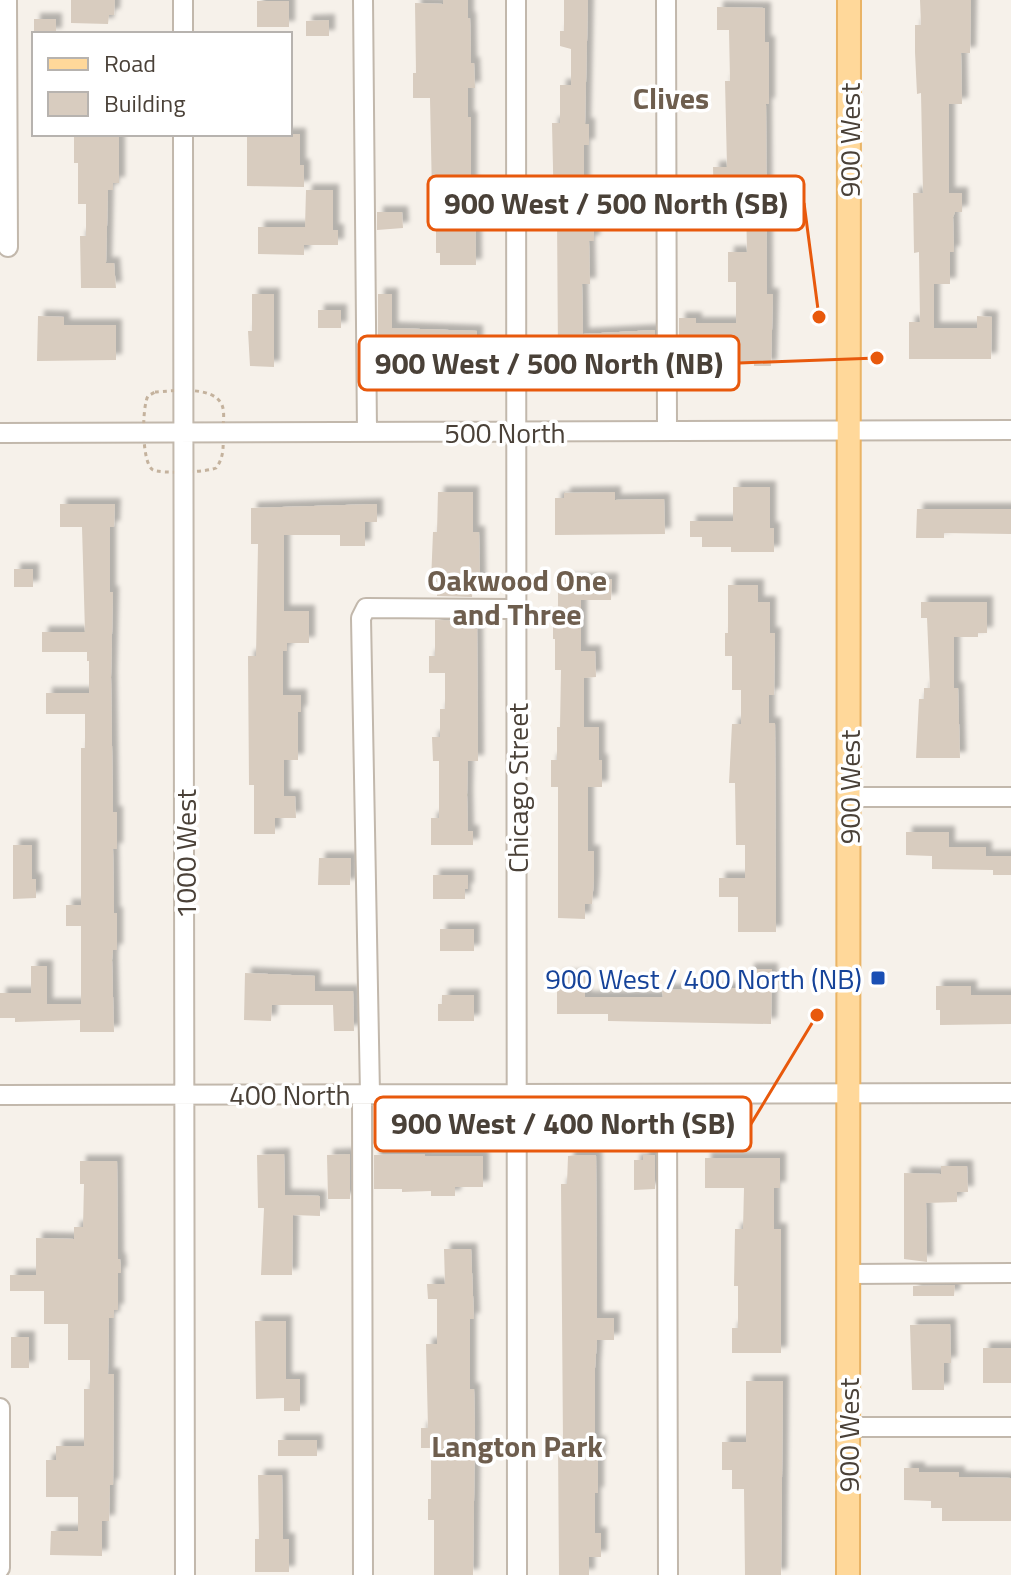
<svg xmlns="http://www.w3.org/2000/svg" width="1011" height="1575" font-family="'Titillium Web',sans-serif">
<style>
.building{fill:#d8ccbf;filter:url(#shadow)}
.lines{fill:none;stroke-linecap:round;stroke-linejoin:round}
.minor-casing{stroke:#c2b8ac;stroke-width:22}
.major-casing{stroke:#eab465;stroke-width:26}
.path{stroke:#c4b29d;stroke-width:3;stroke-dasharray:4 4;stroke-linecap:butt}
.minor{stroke:#fff;stroke-width:18}
.major{stroke:#ffd89a;stroke-width:22}
.transit-dot{fill:#1a4fb4;stroke:#fff;stroke-width:3}
.labels{text-anchor:middle;dominant-baseline:central;stroke-width:7;stroke-linejoin:round;paint-order:stroke}
.street-label{font-size:28px;fill:#4a4138;stroke:#fff}
.transit-label{font-size:28px;fill:#164399;stroke:#fff;text-anchor:end}
.neighbourhood-label{font-size:30px;font-weight:bold;fill:#6e5e4e;stroke:#fff}
.leader{fill:none;stroke:#e8590c;stroke-width:3}
.callout-dot{fill:#e8590c;stroke:#fff;stroke-width:3}
.callout{fill:#fff;stroke:#e8590c;stroke-width:3}
.callout-label{font-size:30px;text-anchor:middle;font-weight:bold;fill:#4a4138}
</style>
<defs>
<filter id="shadow"><feDropShadow dx="6" dy="-6" stdDeviation="2" flood-color="#0004"/></filter>
</defs>
<rect width="100%" height="100%" fill="#f6f1ea"/>
<path class="building" d="M71,0H115L114,15H109L108,24L71,23Z
M443,0H468V18H470L471,63H474L475,88H468V117H471V183H475L476,265H440V253H436V208L435,195H432L430,98H413V73H416L415,3L443,4Z
M564,0H588L585,124H589V145H584V219H594V241H589L590,284H582L583,334L655,330V352H603V359H558L557,214H554L552,123H560V85H571V49L560,46V31H564Z
M920,0H971L970,53H961L962,104H949V193H962V212H955L953,217L954,252H950V284H934V328H977V316L992,317L991,359H909V322H920L919,252L914,253L913,193H923L921,93L917,94L915,52V25H921Z
M257,1H289V27H257Z
M717,7L765,8V42H769V104H766L767,294H773L771,366H754V362H736L735,347H700V352H679V318H696V323H736V282H728V252H747L746,203L714,204L713,167H727L725,81H730L729,30H717Z
M34,19H56V34H34Z
M329,20V36H306V21Z
M74,134H119V183H113V190H108L106,263H114L116,288H81L80,236H86V204H78V163H74Z
M247,134H300V165H304V187L247,186Z
M306,190H333V230H338V245H304V255L258,254V227H305Z
M377,212H402L403,228L377,230Z
M252,294H274V367L250,366L248,331H252Z
M378,294H392V328L477,331V358H378Z
M318,310H341V328H318Z
M38,316L64,317V325H116V360L37,361Z
M733,487H770V528H774V552H731V547H702V537H690V521H733Z
M438,492H473V532H479L480,584H473L472,597L437,596V582H431L433,532H437Z
M615,492V500L664,499L665,534L555,535V498H564V493Z
M60,504H115L114,527H110V592H113L111,677L113,812H117V849H113L114,905V913H117V950H113L112,960L114,1032H80V1020L15,1022V1018H0V993H31V966H47V1004H81V926H66V905H81V748H85V714H46V693H89V661H87V652H42V632H85L82,527H60Z
M377,504V522H365V546H340V535H284V611H309V643H287V651H283V695H301V712H298V760H284V796H295L296,818H275V834H254V785H249L248,656H256L258,544H251V508Z
M917,509H1011V534L944,533V538H916Z
M14,569H33V587H14Z
M558,579H612L611,600H581V651H595L596,677L584,678V727H599V760H602V787H588V851H594V879L592,904H585V919L558,918V787H551V760H557V727H560L561,670H555V639H553V614H558Z
M728,585H758V602H770V633H775L774,695H769V723H775L776,932H738V897H719V878H745V845H736L735,783H729L732,724H741V690H732V656H725V633H728Z
M921,602H987V633H978V637H954V688H958L960,758H916L919,699H924V688H930L927,618H921Z
M435,620L477,621L478,761H468L467,795L468,831H473V845H431V818H439V761H433L432,737H440V709H445V673H429V656H435Z
M906,832H949V847H986V856H1011V875H993V870L932,869V856L906,855Z
M13,845H32V879H36V898L13,899Z
M319,858H351L350,885H318Z
M433,875H468V889H465V899H433Z
M440,929H474V951H440Z
M748,969H772L771,1024L608,1021V1014H557V976L585,975V997H663L662,990L748,988Z
M245,973L315,976V991H353L354,1031H334L333,1005H272L271,1021L244,1020Z
M936,986H971V995H1011V1024L940,1025V1010H936Z
M442,995H474V1021H438V1004H442Z
M284,1154L285,1195L320,1196V1216L293,1215L292,1275H261L264,1208H258L257,1155Z
M350,1154V1199H328L327,1155Z
M425,1154V1156H483V1187H455V1196H431V1191L402,1192V1189H374V1155Z
M577,1155H596L597,1318H614V1340H597L595,1368V1442H600V1460H598V1493H595V1533H601V1557H589V1575H559L558,1444H563L561,1184H567L568,1156Z
M643,1155H655V1189L634,1190V1160H643Z
M705,1158H780V1188H774V1229H781V1353H732V1328H738V1286H734L735,1229H743L744,1188H705Z
M80,1161H117L118,1259H120L121,1273H118V1310H114V1318H109L108,1374H114L113,1485H110L109,1521H102V1556L50,1555L51,1531H78V1497H46V1460H56V1446H84V1389H90V1360H68V1324H44V1291H10V1275H36V1238L74,1239V1227H83L84,1184H80Z
M941,1166H967L968,1192H957V1202L926,1203L927,1262L904,1259V1173L941,1174Z
M444,1249H471L474,1319H470V1389H474L475,1428L473,1575H434V1520H428V1499H431V1448H421V1428H428L426,1344H437V1299H428L427,1284H445Z
M955,1285L954,1296H913V1286Z
M255,1321H286V1379H300V1411H284V1398L256,1399Z
M950,1324L951,1363H944V1390H912L910,1325Z
M11,1337H29V1368H11Z
M983,1348H1011V1383H983Z
M746,1381H783L781,1575H745L744,1489H732V1470H722V1442H746Z
M278,1440H317V1456H278Z
M904,1468H919V1472H959V1477L1011,1478V1521H942V1508H931V1501L904,1500Z
M258,1475H282L283,1539H289V1572H255V1539H259Z"/>
<g class="lines">
<g class="minor-casing">
<path id="minor" d="M7,0L8,247
M183,0V34
M363,0L367,432
M516,0L517,1575
M666,0L667,431
M183,134L185,1575
M0,433L1011,430
M849,797H1011
M362,1094L363,1575
M370,1094L361,618L366,608L516,609
M667,1094L668,1575
M0,1095L1011,1093
M848,1274L1011,1273
M0,1408V1568
M848,1427H1011"/>
</g>
<g class="major-casing">
<path id="major" d="M848,1575L849,0"/>
</g>
<path class="path" d="M155,392C173,391 213,385 222,405C225,412 223,423 223,431C223,444 225,456 216,468C208,472 161,474 153,470C141,463 142,406 148,396Z"/>
<use href="#minor" class="minor"/>
<use href="#major" class="major"/>
</g>
<rect class="transit-dot" x="870" y="970" width="16" height="16" rx="4"/>
<g class="labels">
<g class="street-label">
<text transform="translate(849 140) rotate(-90)">900 West</text>
<text x="505" y="432">500 North</text>
<text transform="translate(849 787) rotate(-90)">900 West</text>
<text transform="translate(517 788) rotate(-90)">Chicago Street</text>
<text transform="translate(185 854) rotate(-90)">1000 West</text>
<text x="290" y="1094">400 North</text>
<text transform="translate(848 1435) rotate(-90)">900 West</text>
</g>
<g class="transit-label">
<text x="862" y="978">900 West / 400 North (NB)</text>
</g>
<g class="neighbourhood-label">
<text x="671" y="98">Clives</text>
<text x="517" y="580">Oakwood One<tspan x="517" dy="34">and Three</tspan></text>
<text x="517" y="1446">Langton Park</text>
</g>
</g>
<path class="leader" d="M819 317L804 203M877 358L739 363M817 1015L751 1124"/>
<g class="callout-dot">
<circle cx="819" cy="317" r="8"/>
<circle cx="877" cy="358" r="8"/>
<circle cx="817" cy="1015" r="8"/>
</g>
<g class="callout">
<rect x="428" y="176" width="376" height="54" rx="8"/>
<rect x="359" y="336" width="380" height="54" rx="8"/>
<rect x="375" y="1097" width="376" height="54" rx="8"/>
</g>
<g class="callout-label">
<text x="616" y="214">900 West / 500 North (SB)</text>
<text x="549" y="374">900 West / 500 North (NB)</text>
<text x="563" y="1134">900 West / 400 North (SB)</text>
</g>
<rect x="32" y="32" width="260" height="104" fill="#ffffff" stroke="#b7b3af" stroke-width="2"/>
<rect x="48" y="58" width="40" height="12" fill="#ffd89a" stroke="#b7b3af" stroke-width="2"/>
<text x="104" y="72" font-size="24" fill="#4a4138">Road</text>
<rect x="48" y="92" width="40" height="24" fill="#d8ccbf" stroke="#b7b3af" stroke-width="2"/>
<text x="104" y="112" font-size="24" fill="#4a4138">Building</text>
</svg>
